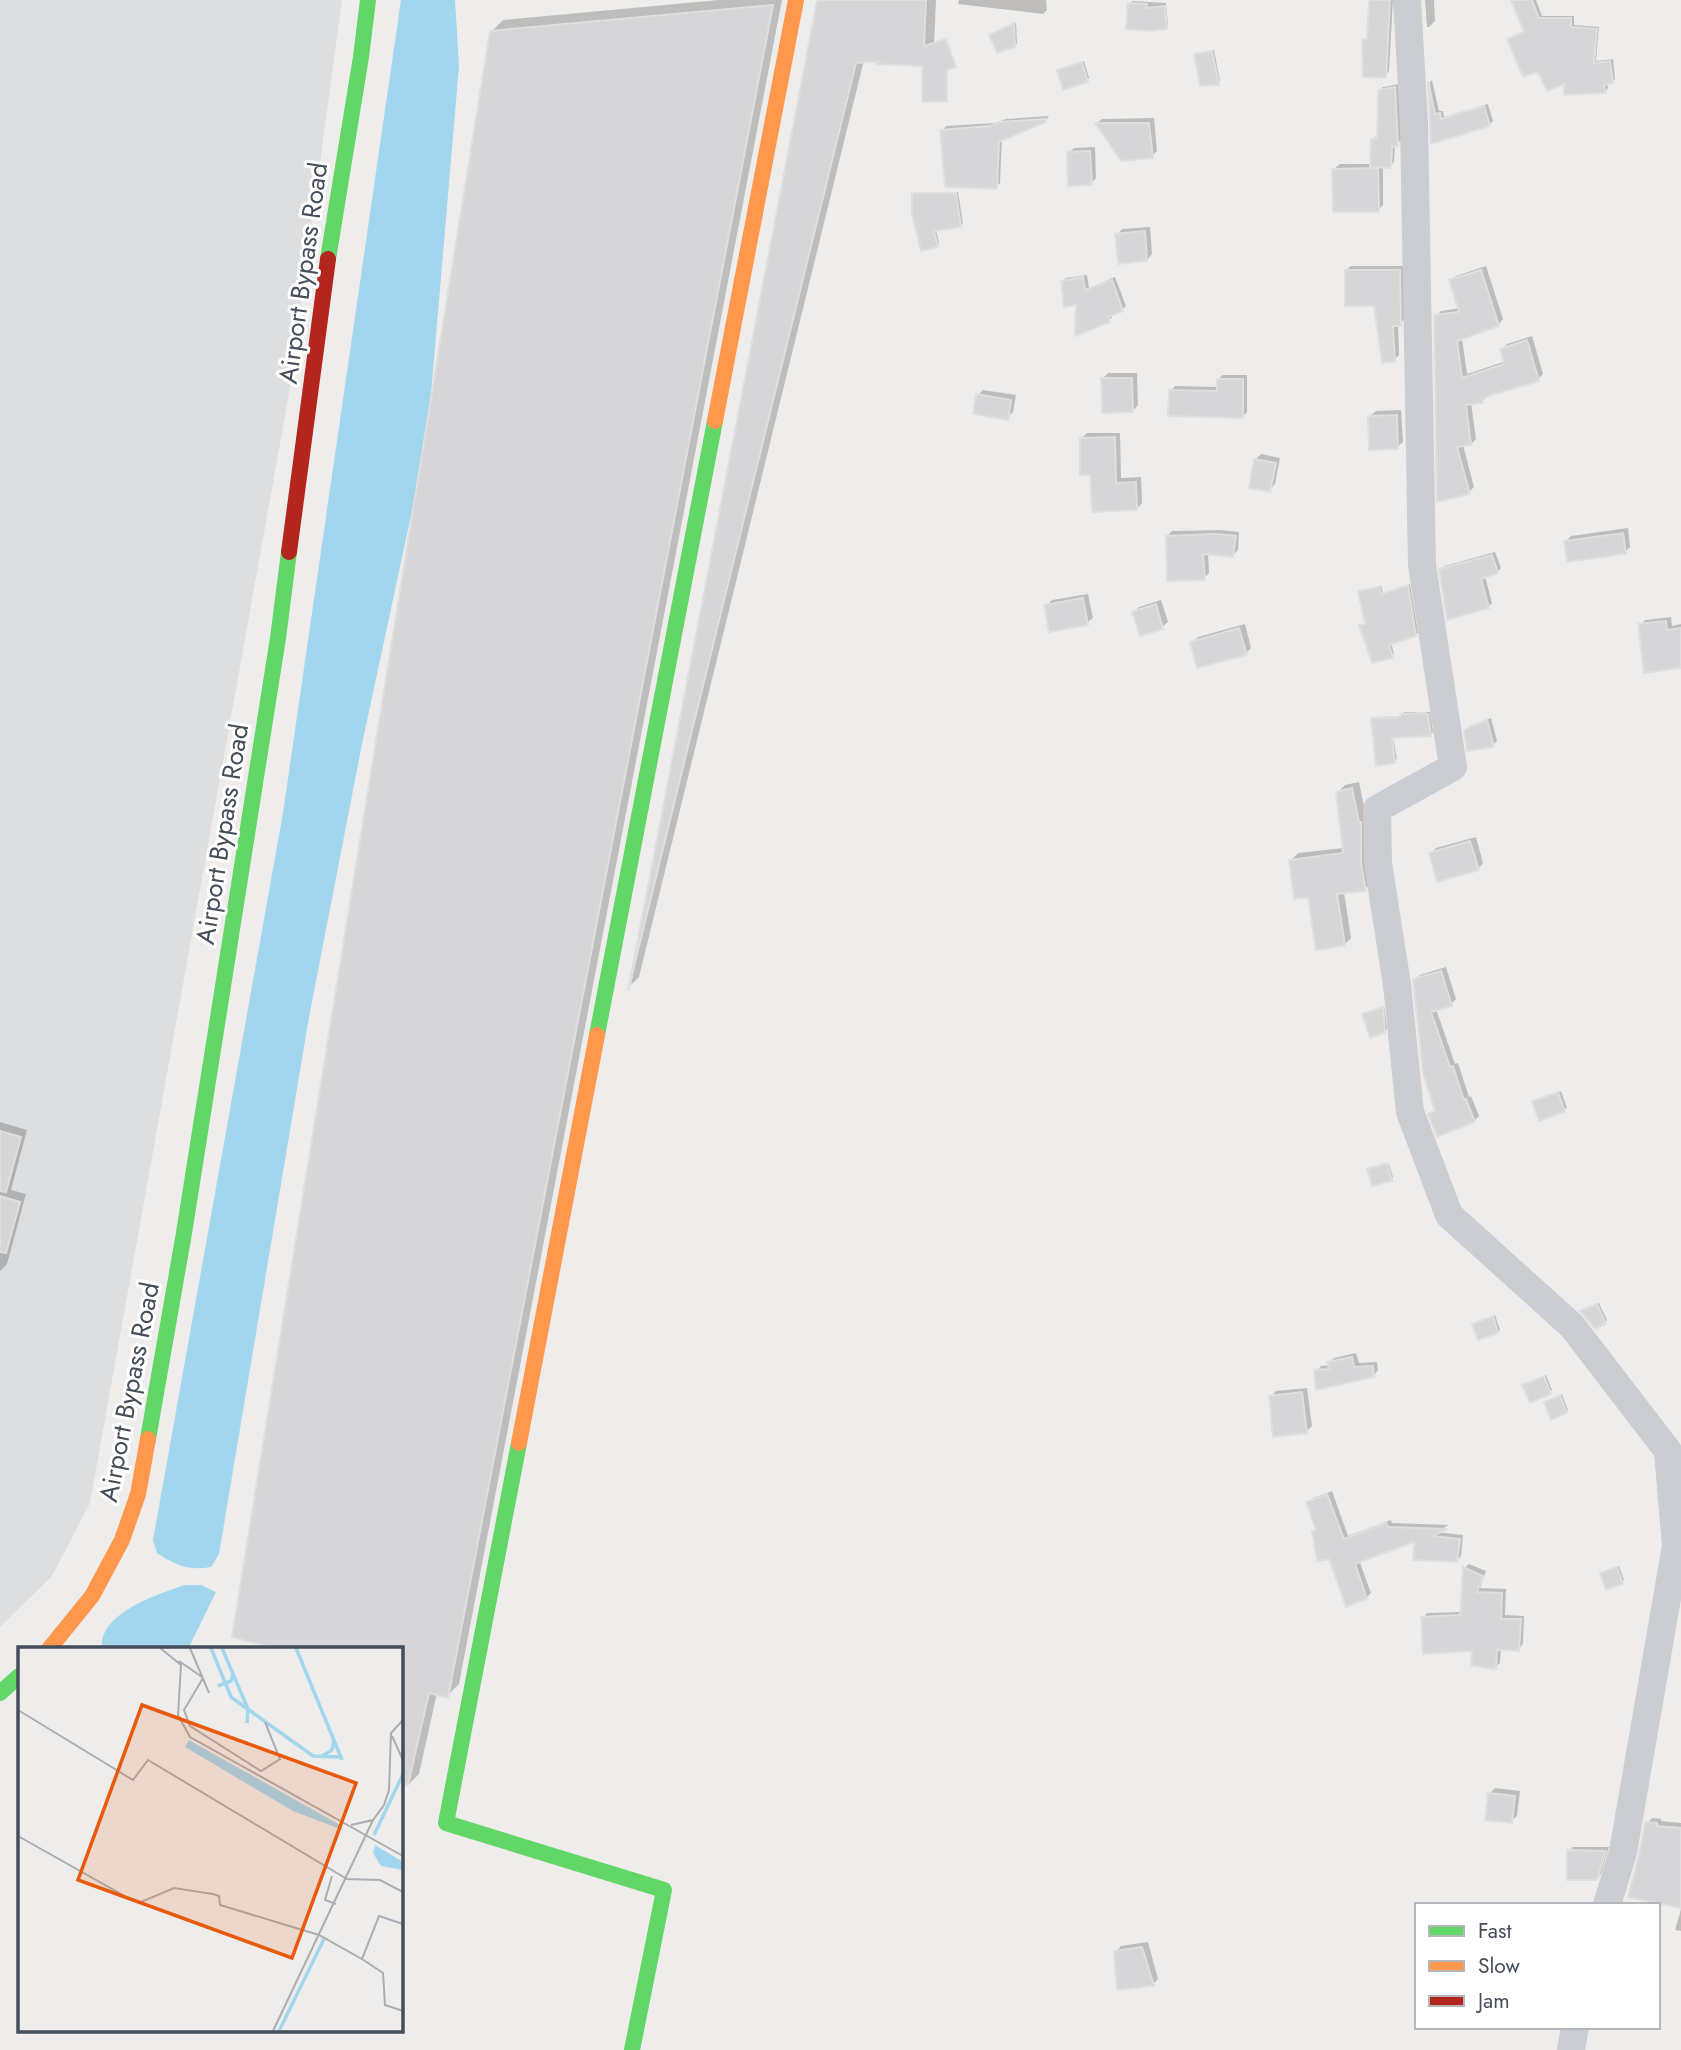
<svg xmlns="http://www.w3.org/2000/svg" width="1681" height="2050" font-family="Jost,sans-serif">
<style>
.airport{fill:#dcdee0}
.water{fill:#a2d5ee}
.shadow{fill:#0003}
.building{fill:#d6d6d8;stroke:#dfdfdf;stroke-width:2}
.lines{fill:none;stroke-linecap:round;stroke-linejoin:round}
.street{stroke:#cacdd1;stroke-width:28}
.fast{stroke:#63d668;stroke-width:16}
.slow{stroke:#ff974d;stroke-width:16}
.jam{stroke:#b3261e;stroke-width:16}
.labels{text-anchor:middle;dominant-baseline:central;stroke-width:6;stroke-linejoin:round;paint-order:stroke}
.street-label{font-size:26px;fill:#444d5a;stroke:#fff}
.inset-river{fill:none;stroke:#a2d5ee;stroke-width:3.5}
.inset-road{fill:none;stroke:#aaadb2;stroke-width:2}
.view{fill:#e8590c;fill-opacity:0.15;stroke:#e8590c;stroke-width:3.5}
.inset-edge{fill:none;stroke:#444d5a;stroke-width:3.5}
</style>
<rect width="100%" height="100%" fill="#eeedec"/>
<path class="airport" d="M0,0H342L288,399L90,1503L52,1576L0,1627Z"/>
<path class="water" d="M401,0H455L459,66L427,441L362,744L309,1017L219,1554L211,1567C189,1571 175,1565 157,1553L153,1540L283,813Z
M185,1585H201L216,1592L188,1649L102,1648C99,1613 158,1594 185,1585Z"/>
<path class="shadow" d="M719,0H782L459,1684L447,1696L437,1693L419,1774L407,1786L401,1784V1649H282L234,1635L492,31L503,20Z
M821,0H936L934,44L864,60L639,977L631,985Z
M959,0H1046L1047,10L1043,14L958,4Z
M1370,0H1393L1389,71L1385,76L1364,40L1369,35Z
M1425,0H1434L1435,21L1429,27H1427Z
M1513,0H1536L1542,16H1574V25L1599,27L1596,61L1613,59L1615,79L1612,82H1607L1608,88L1606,91L1566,82L1539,70L1509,39L1525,30Z
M1132,1L1166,3L1168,25L1166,28L1130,4Z
M1016,23L1017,43L1014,46L993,33Z
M1214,50L1220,81L1218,83L1196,55L1198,53Z
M1084,61L1089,78L1087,80L1059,70Z
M1432,80L1439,111H1443L1444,117L1488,104L1493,121L1489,125L1433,141L1430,82Z
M1399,84L1401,140L1395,145L1394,162L1390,166H1383V205L1378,210L1334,169L1340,164H1372L1373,139L1378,135L1379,91L1383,87Z
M1049,116L1045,121L1002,138L1000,183L996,187L942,131L946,126L995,123L1006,119Z
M1154,118L1157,151L1152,156L1097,123L1102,119Z
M1095,147L1096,178L1091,184L1069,153L1074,148Z
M916,192H958L963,223L961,225L936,229L939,243L937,246L914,194Z
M1150,227L1152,254L1147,260L1117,235L1122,229Z
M1351,266H1404L1405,319L1398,324L1399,355L1394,360L1375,305L1346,270Z
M1486,266L1503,319L1498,325L1462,338L1467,374L1506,361L1502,349L1507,344L1532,336L1543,374L1538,379L1488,396L1482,401L1471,403L1476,439L1471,444L1463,445L1474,487L1469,492L1439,500L1436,316L1441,311L1460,308L1451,281L1456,276Z
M1087,275L1089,288L1115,277L1126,306L1122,310L1111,314L1112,317L1109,320L1077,303L1063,281L1066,278Z
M1108,373H1137L1138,405L1133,411L1102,379Z
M1223,375H1247V412L1243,417L1171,391L1175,386L1218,387V379Z
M983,390L1016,395L1013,412L1007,418L978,395Z
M1401,410L1403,442L1397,447L1370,416L1376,411Z
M1087,433H1120L1121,478L1141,477L1142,503L1137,509L1092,473L1082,438Z
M1261,454L1280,458L1275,484L1270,490L1256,459Z
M1628,528L1630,547L1625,552L1566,541L1571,536Z
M1221,530L1239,532L1238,550L1233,555L1208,553L1209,573L1204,578L1167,536L1172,531Z
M1495,552L1501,568L1497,572L1485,576L1492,603L1488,607L1441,570L1445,566Z
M1410,584L1418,633L1391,642L1394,654L1392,656L1361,626L1366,623L1360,592L1362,590L1381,586L1383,593Z
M1088,594L1093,618L1087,623L1046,606L1052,600Z
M1161,600L1168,622L1162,627L1134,612L1139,607Z
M1671,617L1672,626L1681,624V668L1640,625L1645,620Z
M1245,624L1251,648L1246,653L1192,642L1198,637Z
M1404,712H1430L1433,732L1431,735L1393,737L1397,759L1394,761L1373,719L1375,717L1402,716Z
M1491,718L1497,741L1493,745L1466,730L1470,726Z
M1359,782L1366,816L1372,882L1365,889L1344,892L1351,938L1344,945L1309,896L1291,860L1298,853L1344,848L1337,793L1345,785Z
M1476,837L1483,863L1478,869L1431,854L1436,848Z
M1446,967L1456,999L1451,1004L1436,1009L1455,1064L1458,1063L1469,1097L1471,1096L1479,1116L1474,1121L1430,1114L1436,1109L1415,980L1420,975Z
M1384,1006L1387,1029L1384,1031L1364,1014Z
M1561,1091L1567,1108L1541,1119L1537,1100Z
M0,1122L27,1130L11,1190L26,1194L7,1264L0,1271Z
M1389,1164L1393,1177L1391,1179L1369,1170Z
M1599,1303L1607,1320L1605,1323L1582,1311Z
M1495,1315L1500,1330L1497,1332L1474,1324Z
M1356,1353L1359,1363L1377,1362L1378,1370L1374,1375L1316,1371L1321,1366L1330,1365L1329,1363L1334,1358Z
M1546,1375L1552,1390L1550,1392L1524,1385Z
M1307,1388L1312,1426L1306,1432L1271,1397L1276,1391Z
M1562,1394L1568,1410L1566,1412L1546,1402Z
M1332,1491L1348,1536L1391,1520L1392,1523L1449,1525L1436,1532L1463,1535L1461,1556L1457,1561L1416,1540L1359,1560L1371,1593L1367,1597L1347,1604L1330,1557L1313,1532L1317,1528L1308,1503L1313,1498Z
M1469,1564L1486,1571L1480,1588L1506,1589L1505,1615L1524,1616L1523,1644L1519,1649L1501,1648L1500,1663L1495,1667L1474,1649L1423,1618L1427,1613L1462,1612L1464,1568Z
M1619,1566L1624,1580L1622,1582L1602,1573Z
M1495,1788L1520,1791L1517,1816L1511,1821L1490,1793Z
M1652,1818L1661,1819V1821L1681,1823V1906L1647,1823Z
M1573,1847H1609L1601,1874L1596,1878L1569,1851Z
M1681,1909V1931L1675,1930Z
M1148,1942L1158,1979L1153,1984L1116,1952L1121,1946Z"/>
<path class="building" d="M827,0H926L924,46L946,39L956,67L947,70V102H922V66L876,64V62L881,61L856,63L628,991L817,1Z
M1369,0H1390L1386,78L1363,77L1362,39H1367Z
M1511,0H1532L1539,18H1571V27L1597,29L1594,63L1610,61L1613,83L1604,85L1606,93L1564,95V84L1547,91L1538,72L1523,77L1507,39L1524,32Z
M1128,3L1147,4L1146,8L1165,6L1167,29L1151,31L1126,29Z
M773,5L448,1698L429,1693L408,1785L401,1784V1649H276L232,1637L490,31Z
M1014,23L1015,47L997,53L989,35Z
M1212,51L1219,85L1200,86L1194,54Z
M1082,62L1088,82L1063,90L1057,70Z
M1428,81L1435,114L1440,113L1441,119L1484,106L1490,126L1431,144Z
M1395,87L1398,146L1392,147L1391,168L1370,167L1371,139H1377L1378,90Z
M1045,119L1046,122L999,142L997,189L945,187L940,130L990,126L1000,122Z
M1095,123H1149L1153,158L1121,161Z
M1090,151L1092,185L1068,186L1067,152Z
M1378,168L1379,212H1333L1332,169Z
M912,193H956L961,227L934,231L938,247L921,251L912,215Z
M1145,231L1147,261L1118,264L1115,234Z
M1345,270H1400L1401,326H1393L1395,362L1382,363L1374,306H1345Z
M1481,270L1499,326L1457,341L1462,378L1504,364L1500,349L1527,340L1539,381L1482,398L1483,403L1466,405L1471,445L1457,447L1470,494L1437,502L1434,315L1459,312L1449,280Z
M1083,277L1085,290L1112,280L1123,311L1108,317L1110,322L1075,336L1076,305L1064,307L1061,281Z
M1101,378H1132L1133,412L1102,413Z
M1217,379H1243V418L1168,416L1169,390L1217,391Z
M976,394L1011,400L1008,420L973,414Z
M1397,415L1398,449L1369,450L1368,416Z
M1115,437L1116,483L1136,482L1137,510L1092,512L1090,475H1080V438Z
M1254,459L1276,463L1270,492L1249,488Z
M1623,533L1626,554L1567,562L1564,541Z
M1215,534L1236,536L1233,557L1203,554L1205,580L1167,581L1166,536Z
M1492,555L1498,573L1481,579L1489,608L1447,620L1439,569Z
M1408,585L1416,636L1389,645L1393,658L1372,663L1359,625L1365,624L1358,591L1379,587L1381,594Z
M1083,598L1088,625L1049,632L1044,605Z
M1156,604L1163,629L1140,636L1132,612Z
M1666,621L1667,630L1681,628V668L1644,673L1638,624Z
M1239,628L1247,655L1197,668L1190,642Z
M1424,713L1428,714L1431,736L1392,738L1395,763L1376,766L1371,718L1400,717V714Z
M1487,720L1494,747L1467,751L1464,730Z
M1352,788L1359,822H1361V863L1366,891L1337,894L1345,946L1316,950L1308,898L1294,899L1289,860L1343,853L1336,792Z
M1470,841L1479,870L1437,882L1429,853Z
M1441,971L1452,1006L1431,1012L1450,1067L1453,1066L1464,1100L1466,1099L1475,1122L1437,1137L1428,1114L1435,1111L1423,1073L1413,979Z
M1383,1007L1385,1033L1370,1038L1362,1014Z
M1558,1092L1565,1112L1539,1121L1532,1101Z
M0,1131L21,1137L6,1192L0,1191Z
M1387,1163L1392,1181L1372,1186L1367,1169Z
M0,1196L20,1202L6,1253L0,1252Z
M1597,1304L1606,1324L1595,1329L1580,1311Z
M1493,1316L1498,1333L1478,1340L1472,1324Z
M1352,1357L1354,1367L1373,1366L1374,1377L1316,1390L1314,1370L1329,1369L1327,1362Z
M1544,1376L1551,1394L1530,1403L1522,1385Z
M1302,1392L1307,1433L1273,1437L1269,1396Z
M1560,1395L1567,1413L1551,1420L1544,1402Z
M1327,1494L1344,1539L1386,1523L1388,1527L1447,1529L1432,1536L1460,1539L1457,1562L1413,1560L1414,1542L1355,1564L1367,1599L1346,1607L1329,1559L1317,1561L1312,1531L1316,1530L1306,1502Z
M1463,1567L1483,1576L1477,1592L1502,1593L1501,1619H1521L1519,1651L1497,1650L1496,1669L1471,1666L1472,1651L1423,1654L1421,1617L1460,1615Z
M1617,1567L1623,1584L1606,1590L1600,1573Z
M1488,1793L1515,1796L1512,1823L1485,1820Z
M1645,1822L1657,1823V1826L1681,1828V1908L1628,1897L1639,1855Z
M1567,1850L1606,1851L1597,1880H1567Z
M1142,1947L1154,1986L1117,1990L1114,1951Z"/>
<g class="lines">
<path class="street" d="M1407,0L1414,123L1422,565L1453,767L1377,809L1378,863L1397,985L1410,1112L1449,1215L1572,1326L1668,1451L1676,1546L1623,1852L1607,1905
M1571,2050L1575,2027"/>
<path class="fast" d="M328,259L361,57L368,0
M597,1035L715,421
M148,1439L184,1233L278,638L289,552
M519,1443L446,1823L664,1890L632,2050
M0,1693L19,1676"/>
<path class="slow" d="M715,421L796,0
M519,1443L597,1035
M49,1649L92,1596L122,1540L138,1494L148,1439"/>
<path class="jam" d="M289,552L328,259"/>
</g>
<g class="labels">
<g class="street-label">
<text transform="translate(303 273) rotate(-82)">Airport Bypass Road</text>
<text transform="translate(222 834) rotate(-81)">Airport Bypass Road</text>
<text transform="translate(129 1392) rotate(-79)">Airport Bypass Road</text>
</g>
</g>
<g transform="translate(18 1647)">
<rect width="385" height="385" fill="#eeedec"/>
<path d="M171,93L322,178L325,183L275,164L167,100ZM357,198L385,215V223L363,219L355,206Z" fill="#a2d5ee"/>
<path class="inset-river" d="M193,1L213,50L295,109L323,110M204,1L230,62L229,76M278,1L324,113M200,39L213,34L215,27M303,110L314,103L316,93M356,188L385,127M261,384L306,292"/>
<path class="inset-road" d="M142,1L163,18L160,68L172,90L385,209M172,1L191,46M161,14L184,30M185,31L166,63L172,79L243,124L262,112L247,75M0,63L115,133L130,113L329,232L362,233L385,245M374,89L385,113M333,178L355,173L366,158L371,143L373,86L385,73M0,189L112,252L123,255L156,241L195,247L201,249L202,258L301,288L344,312L361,269L385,277M314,229L307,253L318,257M344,312L365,326L367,358L385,364M255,384L355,173"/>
<path class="view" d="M124,58L338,136L274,311L60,233Z"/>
<rect width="385" height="385" class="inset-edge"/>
</g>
<rect x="1415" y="1903" width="245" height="126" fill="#ffffff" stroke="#b4b8bd" stroke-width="2"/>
<rect x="1429" y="1926" width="35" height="10" fill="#63d668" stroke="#b4b8bd" stroke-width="2"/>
<text x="1478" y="1938" font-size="21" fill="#444d5a">Fast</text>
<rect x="1429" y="1961" width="35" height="10" fill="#ff974d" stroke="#b4b8bd" stroke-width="2"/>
<text x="1478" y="1973" font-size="21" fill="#444d5a">Slow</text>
<rect x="1429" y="1996" width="35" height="10" fill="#b3261e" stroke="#b4b8bd" stroke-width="2"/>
<text x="1478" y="2008" font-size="21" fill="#444d5a">Jam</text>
</svg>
